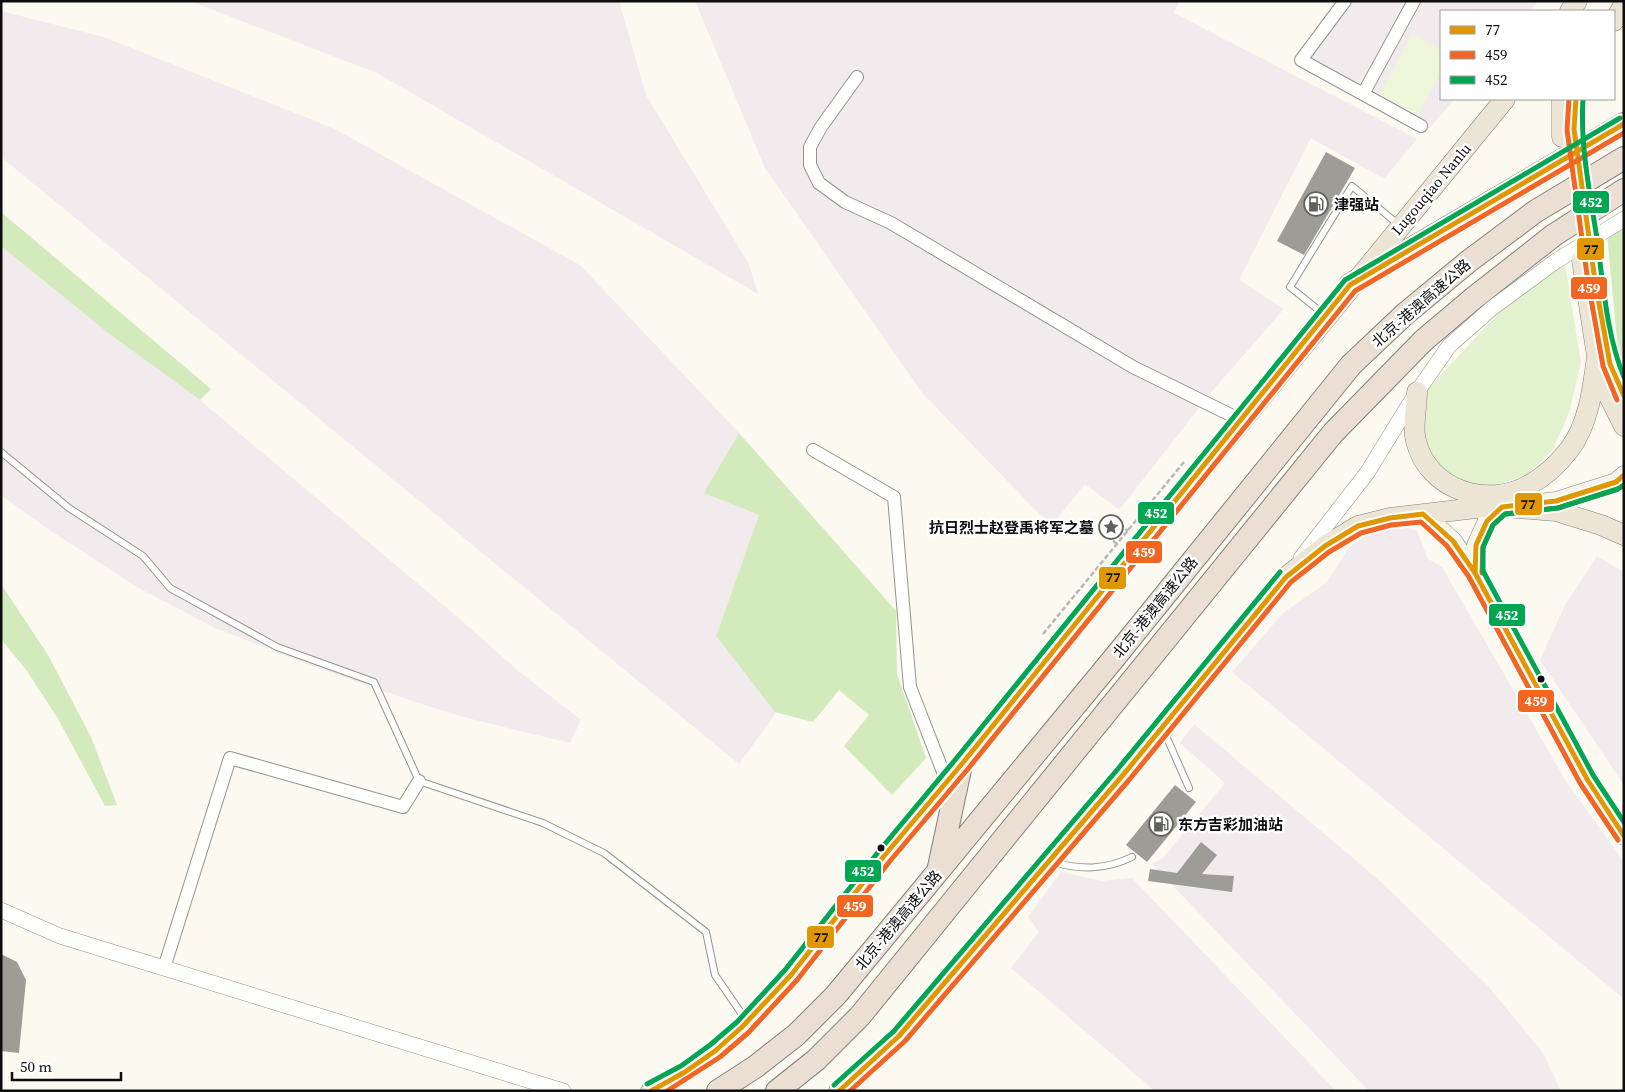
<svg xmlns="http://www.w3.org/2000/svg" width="1625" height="1092" font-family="'Source Serif 4','Noto Sans SC',serif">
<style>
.industrial{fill:#f2ebee}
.green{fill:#e3f2ce}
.forest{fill:#d3eabc}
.pitch{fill:#edf6d8}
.building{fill:#9e9c96}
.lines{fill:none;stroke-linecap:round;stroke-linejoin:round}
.service-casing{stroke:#94938f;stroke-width:8}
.minor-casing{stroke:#94938f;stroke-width:14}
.tertiary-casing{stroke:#94938f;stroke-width:16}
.secondary-casing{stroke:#8b8a86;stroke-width:19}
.trunk-casing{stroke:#81817c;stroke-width:21}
.motorway-casing{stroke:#81817c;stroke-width:24}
.path{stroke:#b8b8b6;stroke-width:2.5;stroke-dasharray:5 2.5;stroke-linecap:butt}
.service{stroke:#fefefd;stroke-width:6}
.minor{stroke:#fefefd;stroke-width:12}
.tertiary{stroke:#fefefd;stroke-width:15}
.secondary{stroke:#f5f4e8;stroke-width:18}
.trunk{stroke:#ece4d5;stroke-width:20}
.motorway{stroke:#ebdfd3;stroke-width:22}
.trunk-bridge-casing{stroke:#81817c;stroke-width:21;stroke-linecap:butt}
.trunk-bridge{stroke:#ece4d5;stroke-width:20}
.bus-1-casing{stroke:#fff;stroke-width:9}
.bus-2-casing{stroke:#fff;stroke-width:9}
.bus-3-casing{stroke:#fff;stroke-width:9}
.bus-1{stroke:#e09701;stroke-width:5}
.bus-2{stroke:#f26522;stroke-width:5}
.bus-3{stroke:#00a651;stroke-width:5}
.bus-dot{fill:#0d0d0d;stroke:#fff;stroke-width:2}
.labels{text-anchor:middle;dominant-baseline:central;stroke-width:5;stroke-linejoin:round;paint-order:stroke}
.street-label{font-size:15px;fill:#0d0d0d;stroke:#fff}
.poi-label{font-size:15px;font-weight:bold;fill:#0d0d0d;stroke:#fff;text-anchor:start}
.line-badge{stroke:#fff;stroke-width:2}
.badge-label{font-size:14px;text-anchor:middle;font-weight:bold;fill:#fff}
.pale-badge-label{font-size:14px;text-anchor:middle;font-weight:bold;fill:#111}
</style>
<rect width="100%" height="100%" fill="#fbf9f0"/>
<path class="industrial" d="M190,1H619L646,95L749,264L758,294L377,73Z
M695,1H1179L1174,13L1417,139L1384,179L1311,138L1239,280L1284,309L1214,389L1119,510L1085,484L1051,526L923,394L765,168Z
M1334,1H1538L1530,11H1441V99H1455L1425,133L1294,61Z
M1,11L104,37L335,129L580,265L739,433L705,493L759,515L716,636L776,713L739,764L1,157Z
M1,246L108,333L200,400L461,620L516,669L581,720L570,743L467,718L412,701L304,663L215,628L135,586L48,529L1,495Z
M1401,526L1417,531L1428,559L1442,567L1566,781L1624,862V999L1232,672L1283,613L1326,583L1350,546L1373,531Z
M1597,556L1624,572V785L1540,660L1564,607Z
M1194,724L1379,880L1488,986L1543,1053L1561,1091H1369L1152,864L1163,858L1225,783L1180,743Z
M1061,872L1101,881L1132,878L1336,1091H1155L1011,968L1039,932L1028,917Z"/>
<path class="green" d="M1562,245L1581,363L1569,413L1553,449L1527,475L1486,489L1450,481L1433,466L1421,422L1425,392Z"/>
<path class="forest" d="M1,212L211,389L200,400L108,333L1,246Z
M1624,214V361L1618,351L1606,223Z
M739,433L896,611L897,674L926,758L892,795L844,746L869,715L839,690L813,722L775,712L716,636L759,515L704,493Z
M1,584L48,655L91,737L117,805L105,806L57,717L27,671L1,639Z"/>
<path class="pitch" d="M1412,34L1441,50V72L1418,115L1380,94Z"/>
<path class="building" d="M1326,152L1355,168L1304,255L1277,241Z
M1175,785L1196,802L1147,862L1126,845Z
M1201,842L1217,855L1202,874L1234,876L1232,892L1148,881L1150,869L1177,873Z
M1,954L17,962L26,980L19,1053L1,1051Z"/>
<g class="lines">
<g class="service-casing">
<path id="service" d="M1326,316L1290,287L1352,186L1399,225
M1,452L69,508L143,556L170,588L277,647L374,682L419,781L543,823L604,853L706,932L715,975L746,1020
M1161,731L1167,738L1189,788
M1052,862C1081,870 1105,870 1132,857"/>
</g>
<g class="minor-casing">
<path id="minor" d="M1345,1L1301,60L1363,94
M1414,1L1363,94L1421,126
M857,77L821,127L810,147V165L819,183L845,202L891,223L1133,367L1241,420
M813,450L894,497L910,687L947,782
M164,968L230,758L403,807L419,781"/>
</g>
<g class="tertiary-casing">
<path id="tertiary" d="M1301,558L1367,473L1417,392L1449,346L1492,308L1556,261L1624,219
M1,910L60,936L563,1091"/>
</g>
<g class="secondary-casing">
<path id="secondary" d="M1423,514L1453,541L1475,573L1587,779L1624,836
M1475,573L1476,545L1487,521L1502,507L1556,501L1616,482L1624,475"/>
</g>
<g class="trunk-casing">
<path id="trunk" d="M1570,11L1577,1
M1614,21L1624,5
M1562,137V99
M1582,260L1597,356L1608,394L1624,426
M1417,392C1417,406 1412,427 1416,441C1428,490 1487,509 1529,485C1544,477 1558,464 1569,450C1589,424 1593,387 1597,356
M651,1091C746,1045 797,967 860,887C892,845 927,806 961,765L1505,99
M839,1091L899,1036L1123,775L1286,577L1325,546L1358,526L1390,518L1493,506L1556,511L1601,525L1624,535"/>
</g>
<g class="motorway-casing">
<path id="motorway" d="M1350,285L1624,124
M939,867L961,765
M718,1091L755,1067L796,1035L836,995L1115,657L1351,365L1405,314L1469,261L1536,211L1624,158
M777,1091L816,1060L860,1016L1333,433L1424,340L1475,297L1554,235L1624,190"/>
</g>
<path class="path" d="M1117,544L1105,534L1116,521L1128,531
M1043,634L1184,462"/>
<use href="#service" class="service"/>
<use href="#minor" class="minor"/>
<use href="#tertiary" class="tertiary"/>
<use href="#secondary" class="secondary"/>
<use href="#trunk" class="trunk"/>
<use href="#motorway" class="motorway"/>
<g class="trunk-bridge-casing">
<path id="trunk-bridge" d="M1574,129L1592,257"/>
</g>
<use href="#trunk-bridge" class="trunk-bridge"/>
<g class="bus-1-casing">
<path id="bus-1" d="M1576,99L1574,129L1595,281L1610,364L1624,396
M1475,573L1476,545L1487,521L1502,507L1556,501L1616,482L1624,475
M651,1091L685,1072L715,1051L742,1027L791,975L884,856L961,765L1350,285L1624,124
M839,1091L899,1036L1123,775L1286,577L1325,546L1358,526L1390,518L1423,514L1453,541L1475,573L1587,779L1624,836"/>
</g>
<g class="bus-2-casing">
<path id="bus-2" d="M1569,99L1567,130L1588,282L1603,366L1617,400
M1482,573L1483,547L1493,525L1505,514L1558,508L1618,489L1624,485
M667,1091L720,1057L748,1033L797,980L890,861L967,770L1355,291L1624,133
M850,1091L905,1041L1129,780L1291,582L1329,552L1361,533L1391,525L1421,522L1447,546L1469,577L1580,783L1618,840"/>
</g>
<g class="bus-3-casing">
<path id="bus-3" d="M1583,99C1580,146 1590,193 1597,239C1603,283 1607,337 1624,377
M1624,485L1618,489L1558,508L1505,514L1493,525L1483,547V571L1593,775L1624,822
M647,1084L681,1066L710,1045L737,1022L785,970L879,851L955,760L1345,280L1620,118
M834,1085L894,1031L1117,770L1280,572"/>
</g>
<use href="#bus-1" class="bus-1"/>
<use href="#bus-2" class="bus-2"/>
<use href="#bus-3" class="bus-3"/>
</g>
<defs>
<g id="fuel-ring" transform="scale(1.25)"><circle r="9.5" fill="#fff" stroke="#60605c" stroke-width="1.5"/><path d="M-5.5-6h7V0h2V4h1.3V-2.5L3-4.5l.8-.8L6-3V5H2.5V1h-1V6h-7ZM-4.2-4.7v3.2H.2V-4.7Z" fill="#60605c"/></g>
<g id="sight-ring" transform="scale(1.25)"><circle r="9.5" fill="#fff" stroke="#60605c" stroke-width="1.5"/><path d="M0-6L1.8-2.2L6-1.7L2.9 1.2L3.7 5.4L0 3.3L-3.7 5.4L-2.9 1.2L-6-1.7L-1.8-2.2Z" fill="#60605c"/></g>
</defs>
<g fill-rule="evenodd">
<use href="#fuel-ring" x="1316" y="204"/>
<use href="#sight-ring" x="1111" y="527"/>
<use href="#fuel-ring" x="1161" y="824"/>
</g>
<g class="bus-dot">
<circle cx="1541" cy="679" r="4.5"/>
<circle cx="881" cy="848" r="4.5"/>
</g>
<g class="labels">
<g class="street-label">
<text transform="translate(1431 189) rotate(-50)">Lugouqiao Nanlu</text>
<text transform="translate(1421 303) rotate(-41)">北京-港澳高速公路</text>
<text transform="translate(1155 607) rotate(-51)">北京-港澳高速公路</text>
<text transform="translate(898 920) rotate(-50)">北京-港澳高速公路</text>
</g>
<g class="poi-label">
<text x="1334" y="204">津强站</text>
<text x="1094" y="527" text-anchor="end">抗日烈士赵登禹将军之墓</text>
<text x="1178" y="824">东方吉彩加油站</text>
</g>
</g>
<g class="line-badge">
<rect x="1572" y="190" width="38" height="24" rx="5" fill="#00a651"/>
<rect x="1576" y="237" width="29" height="24" rx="5" fill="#e09701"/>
<rect x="1570" y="276" width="38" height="24" rx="5" fill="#f26522"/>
<rect x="1514" y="492" width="29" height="24" rx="5" fill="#e09701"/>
<rect x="1137" y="501" width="38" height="24" rx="5" fill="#00a651"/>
<rect x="1125" y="540" width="38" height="24" rx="5" fill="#f26522"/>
<rect x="1098" y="566" width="29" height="24" rx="5" fill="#e09701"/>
<rect x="1488" y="603" width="38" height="24" rx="5" fill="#00a651"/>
<rect x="1517" y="689" width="38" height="24" rx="5" fill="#f26522"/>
<rect x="844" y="859" width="38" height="24" rx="5" fill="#00a651"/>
<rect x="836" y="894" width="38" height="24" rx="5" fill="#f26522"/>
<rect x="806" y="925" width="29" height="24" rx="5" fill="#e09701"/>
</g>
<g class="badge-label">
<text x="1591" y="207">452</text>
<text x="1589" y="293">459</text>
<text x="1156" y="518">452</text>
<text x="1144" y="557">459</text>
<text x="1507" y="620">452</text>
<text x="1536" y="706">459</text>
<text x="863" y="876">452</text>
<text x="855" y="911">459</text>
</g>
<g class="pale-badge-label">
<text x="1591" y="254">77</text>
<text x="1528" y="509">77</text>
<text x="1113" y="582">77</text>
<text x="821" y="942">77</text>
</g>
<rect width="1625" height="1092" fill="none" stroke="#0d0d0d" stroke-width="5"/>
<rect x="1440" y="10" width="175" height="90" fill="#ffffff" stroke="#9e9e9e"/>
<rect x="1450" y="26" width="25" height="8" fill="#e09701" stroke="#9e9e9e"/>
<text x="1485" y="35" font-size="15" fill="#0d0d0d">77</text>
<rect x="1450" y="51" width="25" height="8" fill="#f26522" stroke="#9e9e9e"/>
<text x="1485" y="60" font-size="15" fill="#0d0d0d">459</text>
<rect x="1450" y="76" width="25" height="8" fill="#00a651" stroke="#9e9e9e"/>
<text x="1485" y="85" font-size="15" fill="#0d0d0d">452</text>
<path d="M12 1072v8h109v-8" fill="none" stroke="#0d0d0d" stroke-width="2.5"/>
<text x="20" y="1072" font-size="15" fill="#0d0d0d" stroke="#ffffff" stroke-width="4" paint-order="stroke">50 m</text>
</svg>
